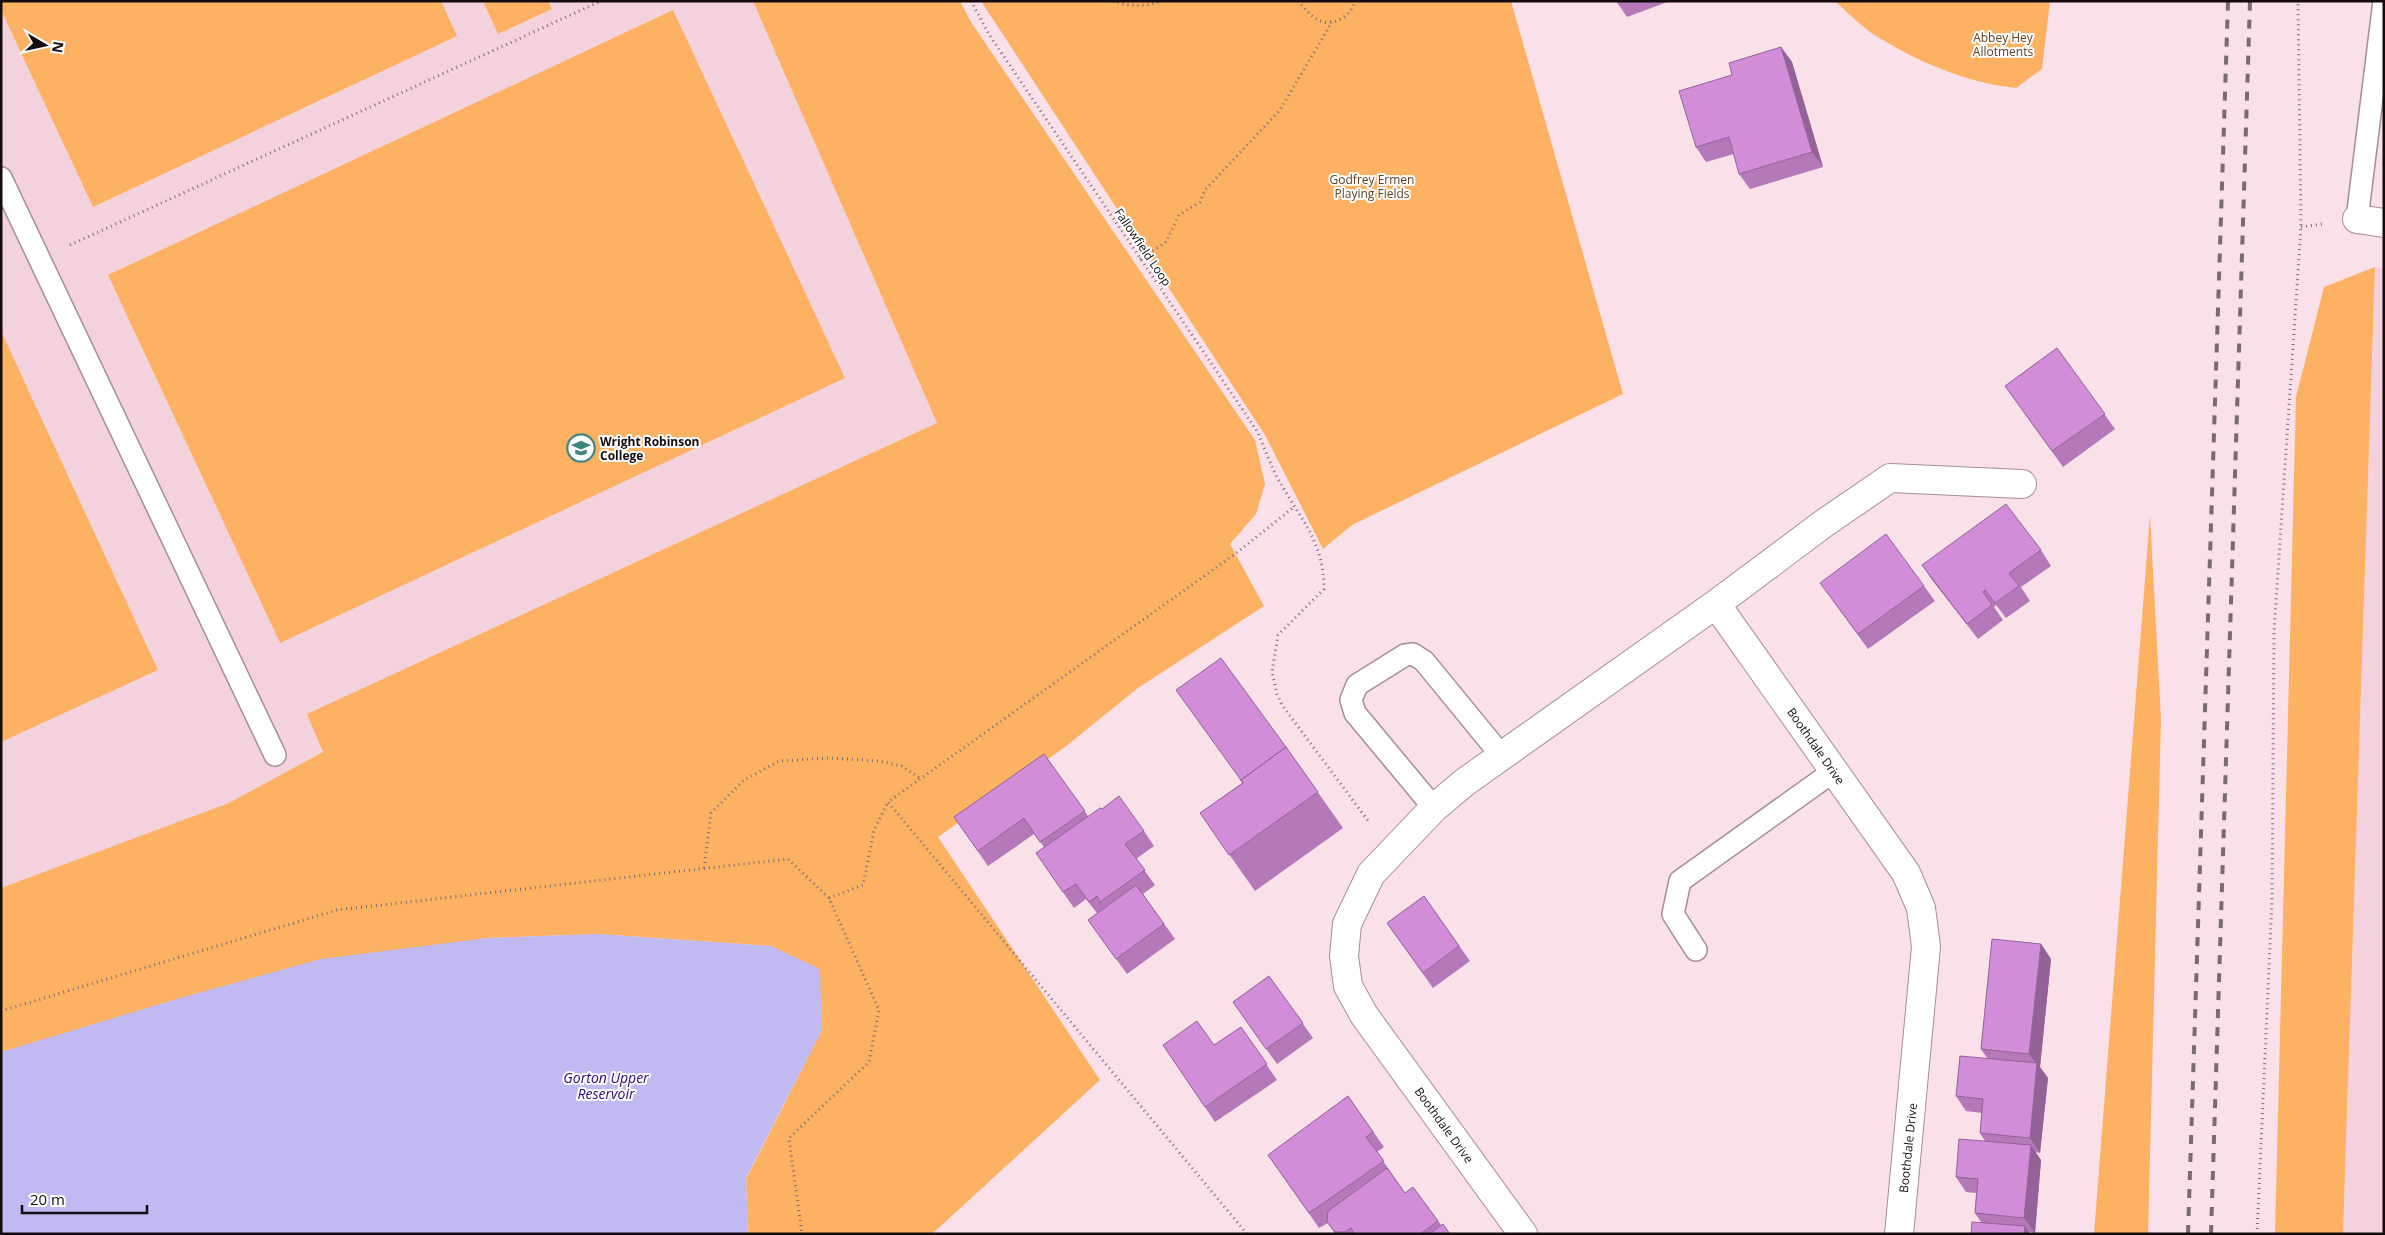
<svg xmlns="http://www.w3.org/2000/svg" width="2385" height="1235" font-family="'Open Sans',sans-serif">
<style>
.built{fill:#f4d2dd}
.green{fill:#fdb263}
.water{fill:#c1b9f1}
.lines{fill:none;stroke-linecap:round;stroke-linejoin:round}
.service-casing{stroke:#a68e95;stroke-width:24}
.minor-casing{stroke:#a68e95;stroke-width:30}
.path{stroke:#7c6c71;stroke-width:3;stroke-dasharray:1 4;stroke-linecap:butt}
.service{stroke:#fff;stroke-width:21}
.minor{stroke:#fff;stroke-width:28}
.rail{stroke:#7b6b70;stroke-width:4;stroke-dasharray:9 9;stroke-linecap:butt}
.wall{fill:#b579ba}
.shaded-wall{fill:#936397}
.building{fill:#d28dd8;stroke:#936397}
.labels{text-anchor:middle;dominant-baseline:central;stroke-width:4;stroke-linejoin:round;paint-order:stroke}
.park-label{font-size:12px;fill:#5e3f1f;stroke:#fff}
.street-label{font-size:12px;fill:#130b0d;stroke:#fff}
.poi-label{font-size:12px;font-weight:bold;fill:#130b0d;stroke:#fff;text-anchor:start}
.water-label{font-size:14px;font-style:italic;fill:#310271;stroke:#fff}
</style>
<rect width="100%" height="100%" fill="#fae0e8"/>
<path class="built" d="M1,1H854L1090,351L1,958Z
M2375,267L2384,268V1234H2343Z"/>
<path class="green" d="M1,1H441L457,36L93,207L1,10Z
M483,1H548L552,9L498,34Z
M753,1H960L971,22L1255,440L1265,484L1256,514L1230,544L1264,606L1138,688L1065,747L938,837L1100,1080L932,1234H748L746,1179L822,1030L771,946L598,934L487,938L1,1052V888L229,803L323,752L307,714L937,423Z
M981,1H1511L1623,394L1352,525L1323,549L1265,435Z
M1835,1H2050L2042,69L2016,88C1966,83 1916,61 1873,34C1860,25 1847,12 1835,1Z
M673,10L845,378L280,643L108,275Z
M2375,267L2343,1234H2275L2296,397L2324,287Z
M1,331L158,670L1,742Z
M2150,515L2161,719L2148,1234H2094Z"/>
<path class="water" d="M598,934L771,946L820,969L822,1030L746,1178L748,1234H1V1052L180,998L321,959L487,938Z"/>
<g class="lines">
<g class="service-casing">
<path id="service" d="M1,178L275,755
M2357,219L2384,1
M1434,808L1355,713L1351,700L1357,685L1405,655L1413,654L1424,661L1501,755
M1696,950L1673,914L1680,881L1834,771"/>
</g>
<g class="minor-casing">
<path id="minor" d="M2357,219L2384,223
M1523,1234L1364,1015L1348,986L1344,956L1347,924L1371,874L1434,808L1465,782L1716,604
M1899,1234L1926,947L1921,908L1906,873L1716,604L1823,524L1890,478L2022,484"/>
</g>
<path class="path" d="M971,1L990,36L1257,431C1265,448 1272,470 1281,484C1302,521 1324,543 1324,589L1278,635L1272,672L1277,694L1282,705L1369,822
M1113,1C1129,7 1145,7 1161,1
M1298,1C1303,7 1309,14 1315,18C1331,29 1351,17 1355,1
M2301,227L2322,224
M70,245L601,1
M1140,259L1166,242L1179,215L1200,202L1205,190L1280,110L1332,22
M704,868L711,813L744,780L779,761L829,758L878,761L902,766L921,779
M829,898L863,885L874,830L888,802
M1,1011L337,910L788,859L829,898L879,1010L869,1062L789,1138L802,1234
M1247,1234L888,802L1235,554L1294,507
M2257,1234L2272,900L2274,631L2301,227L2298,1"/>
<use href="#service" class="service"/>
<use href="#minor" class="minor"/>
<path class="rail" d="M2188,1234L2228,1
M2211,1234L2250,1"/>
</g>
<path class="wall" d="M1616,1H1670L1627,17Z
M1781,47L1792,62L1823,167L1750,189L1739,174L1734,154L1706,162L1696,147Z
M2057,348L2115,429L2063,467L2005,386Z
M2041,550L2051,566L2021,587L2030,601L2006,618L1996,605L1994,607L2003,620L1978,639L1932,580L1922,565Z
M1924,586L1935,601L1868,649L1831,598Z
M1286,747L1343,828L1255,891L1200,813L1242,783Z
M1044,754L1088,816L1144,831L1154,846L1136,859L1155,885L1143,894L1175,939L1127,974L1088,920L1097,913L1086,899L1074,908L1036,853L1044,847L1034,834L988,866L954,817Z
M1424,896L1470,961L1433,988L1387,923Z
M2041,944L2051,959L2040,1067L2048,1078L2040,1153L2035,1152L2041,1160L2035,1233L2029,1232L2030,1234H1971L1981,1222L1975,1213L1976,1193L1966,1192L1956,1177L1985,1141L1980,1133L1982,1113L1966,1111L1956,1096L1987,1058L1981,1049Z
M1269,976L1313,1038L1277,1064L1233,1002Z
M1241,1027L1277,1080L1215,1122L1163,1045H1214Z
M1348,1096L1384,1147L1377,1152L1405,1193L1413,1187L1441,1225L1450,1234H1335L1328,1223L1319,1228L1268,1155Z"/>
<path class="shaded-wall" d="M1781,47L1792,62L1823,167L1812,152Z
M2041,944L2051,959L2040,1067L2048,1078L2040,1153L2030,1138L2037,1065L2029,1054Z
M2031,1145L2041,1160L2035,1233L2024,1218Z
M2025,1226L2030,1234H2024Z"/>
<path class="building" d="M1781,47L1812,152L1739,174L1729,137L1696,147L1679,91L1732,75L1729,63Z
M2057,348L2105,414L2052,451L2005,386Z
M2006,504L2041,550L2009,573L2019,586L1995,603L1985,590L1983,592L1992,605L1967,624L1922,565Z
M1886,534L1924,586L1858,634L1820,583Z
M1221,658L1286,747L1241,780L1243,783L1176,690Z
M1286,747L1318,792L1229,855L1200,813L1243,783L1241,780Z
M1044,754L1085,811L1040,842L1024,818L978,851L954,817Z
M1119,796L1144,831L1125,844L1145,870L1100,902L1097,896L1089,902L1076,884L1063,892L1036,853L1100,808L1102,809Z
M1136,885L1164,924L1116,959L1088,920Z
M1424,896L1459,946L1423,973L1387,923Z
M1992,939L2041,944L2029,1054L1981,1049Z
M1269,976L1303,1023L1266,1049L1233,1002Z
M1197,1021L1214,1045L1241,1027L1267,1064L1205,1107L1163,1045Z
M1960,1056L2037,1063L2030,1138L1980,1133L1983,1099L1956,1096Z
M1348,1096L1373,1132L1366,1137L1384,1161L1309,1213L1268,1155Z
M1959,1139L2031,1145L2024,1218L1975,1213L1978,1179L1956,1177Z
M1387,1168L1405,1193L1413,1187L1438,1221L1420,1234H1355L1351,1228L1345,1232H1335L1327,1222L1328,1211Z
M1972,1222L2025,1226L2024,1234H1971Z
M1443,1224L1450,1234H1429Z"/>
<defs>
<g id="school-ring" transform="scale(1.4375)"><circle r="9.5" fill="#fff" stroke="#3e8580" stroke-width="1.5"/><path d="M0-5L7-2L0 1L-7-2ZM-4 1L0 2.5L4 1V4Q0 6-4 4Z" fill="#3e8580"/></g>
</defs>
<g fill-rule="evenodd">
<use href="#school-ring" x="581" y="448"/>
</g>
<g class="labels">
<g class="park-label">
<text x="2003" y="37">Abbey Hey<tspan x="2003" dy="14">Allotments</tspan></text>
<text x="1372" y="179">Godfrey Ermen<tspan x="1372" dy="14">Playing Fields</tspan></text>
</g>
<g class="street-label">
<text transform="translate(1143 247) rotate(56)">Fallowfield Loop</text>
<text transform="translate(1816 746) rotate(55)">Boothdale Drive</text>
<text transform="translate(1444 1125) rotate(54)">Boothdale Drive</text>
<text transform="translate(1908 1148) rotate(-84)">Boothdale Drive</text>
</g>
<g class="poi-label">
<text x="600" y="441">Wright Robinson<tspan x="600" dy="14">College</tspan></text>
</g>
<g class="water-label">
<text x="606" y="1077">Gorton Upper<tspan x="606" dy="16">Reservoir</tspan></text>
</g>
</g>
<rect width="2385" height="1235" fill="none" stroke="#130b0d" stroke-width="5"/>
<g transform="translate(45 45) rotate(99)" stroke="#ffffff" stroke-width="4" paint-order="stroke">
<path d="M0-4L9 19L0 12L-9 19Z" fill="#130b0d"/>
<text y="-8" font-size="14" font-weight="bold" text-anchor="middle" fill="#130b0d">N</text>
</g>
<path d="M22 1205v8h125v-8" fill="none" stroke="#130b0d" stroke-width="2.5"/>
<text x="30" y="1205" font-size="15" fill="#130b0d" stroke="#ffffff" stroke-width="4" paint-order="stroke">20 m</text>
</svg>
